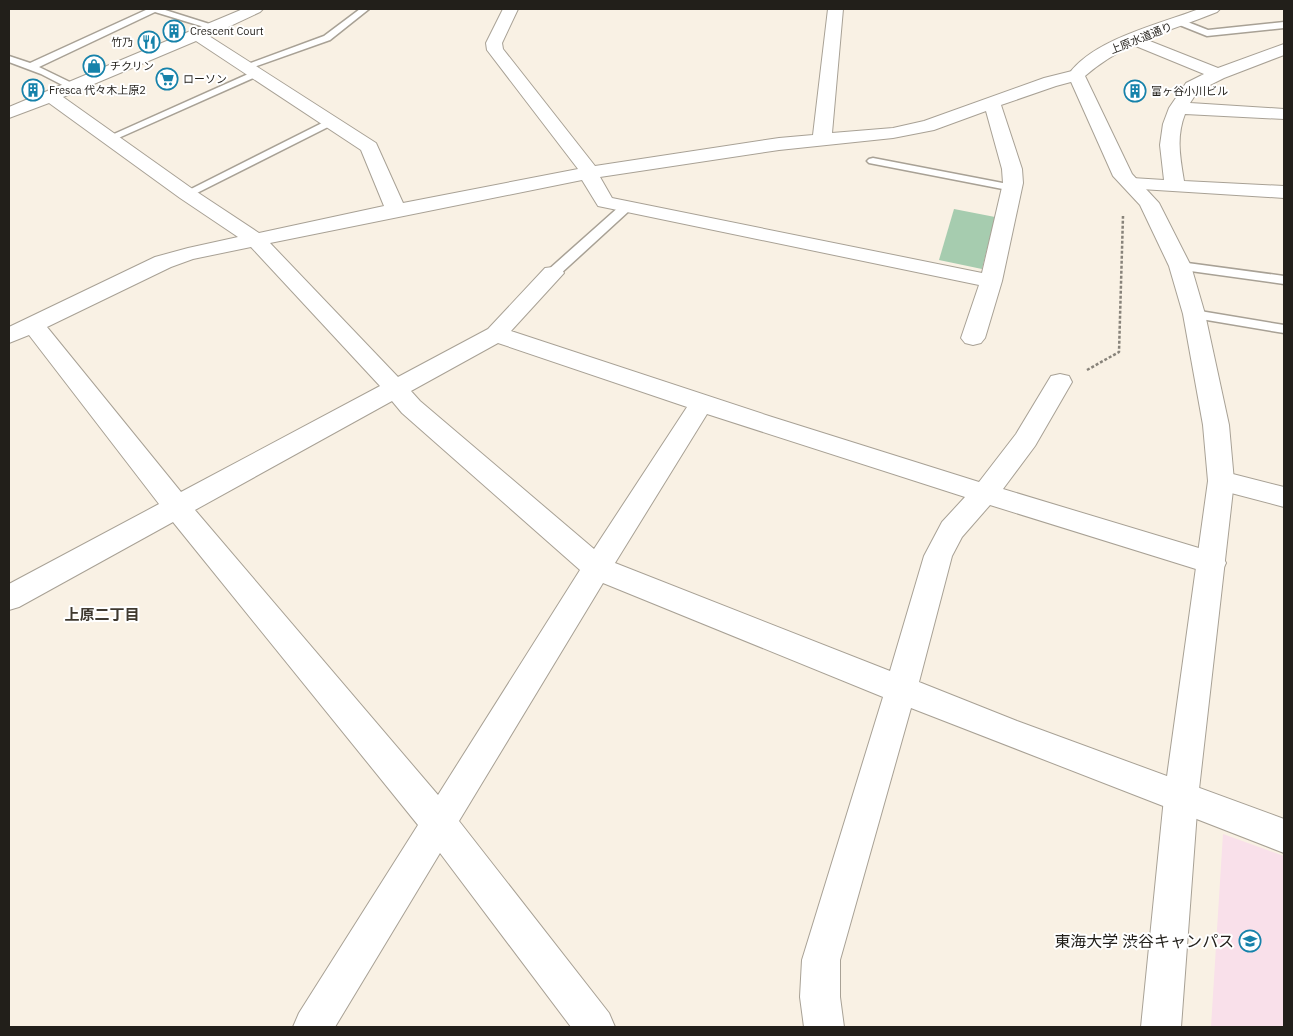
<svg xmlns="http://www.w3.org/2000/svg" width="1293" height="1036" font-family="'IBM Plex Sans','Noto Sans JP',sans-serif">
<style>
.education{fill:#f9e0ea}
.green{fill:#a6ccaf}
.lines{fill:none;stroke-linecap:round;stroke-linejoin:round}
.service-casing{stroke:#a8a195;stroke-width:3}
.minor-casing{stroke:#a8a195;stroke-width:2}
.tertiary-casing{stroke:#a8a195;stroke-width:2}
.path{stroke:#88837a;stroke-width:2.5;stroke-dasharray:3 2;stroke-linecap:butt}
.service{fill:#fff;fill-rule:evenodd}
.minor{fill:#fff;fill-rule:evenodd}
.tertiary{fill:#fff;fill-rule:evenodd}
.labels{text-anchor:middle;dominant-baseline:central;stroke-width:4;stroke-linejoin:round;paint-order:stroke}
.far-poi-label{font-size:11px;fill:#221f1a;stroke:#fff;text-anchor:start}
.far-street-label{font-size:11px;fill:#221f1a;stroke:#fff}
.neighbourhood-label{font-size:15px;font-weight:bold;fill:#3f392f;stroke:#fff}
.near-poi-label{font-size:16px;fill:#221f1a;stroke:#fff;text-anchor:end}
</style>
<rect width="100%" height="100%" fill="#f9f1e4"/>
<path class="education" d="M1223,834L1284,856V1027H1211Z"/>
<path class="green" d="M954,209L995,217L982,269L939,260Z"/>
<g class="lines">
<g class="service-casing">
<path id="service" d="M148,9H162L219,27L214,30L155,12L39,67L76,85L77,87L72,90L41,74L9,62V56L30,63Z
M360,9H369L330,40L248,69L245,70L240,67L324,36Z
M1180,19L1208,30L1284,22V28L1207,36L1177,24V20Z
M257,70L262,73L260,75L114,140H106L105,138Z
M330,119L335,122L334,124L191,196L187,197L181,194Z
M873,158L1013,185L1019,188L1013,191L869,163L867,161L869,159Z
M625,204L629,205L631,208L629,211L558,276H548L547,273L548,270L621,205Z
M1180,262L1284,276V284L1176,269L1174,266L1176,263Z
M1194,310L1284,325V333L1189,317L1187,314L1189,311Z"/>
</g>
<g class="minor-casing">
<path id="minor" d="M243,9H263L260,12L209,36L376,143L403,203L578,169L487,50L486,43L503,9H518L502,43L503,49L595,166L779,138L813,135L828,9H843L832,133L893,128L924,121L1044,78L1076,70L1082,71L1084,75L1082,79L1056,86L1001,105L1022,169L1023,183L1002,281L985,338L981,343L973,345L965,343L961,338L979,285L598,206L582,180L270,243L398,377L488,329L545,268L553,267L561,268L564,273L511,331L772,417L979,482L1016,434L1051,376L1060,374L1069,376L1072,382L1035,446L1003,489L1222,555L1226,563L1222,571L1212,574L990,505L962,537L952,556L919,682L1017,721L1284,819V853L911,708L840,960V997L844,1027H804L800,997L802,960L883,697L603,583L459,821L609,1013L615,1027H571L440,853L335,1027H293L299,1013L418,825L173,522L19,607L9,610V584L159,504L29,335L9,343V327L155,257L188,248L238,237L180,198L49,103L9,118V107ZM196,41L361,150L384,206L259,233L194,190L63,97ZM986,111L1002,169L1003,183L982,273L612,198L600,177L779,150L893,138L934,130ZM251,247L380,386L181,492L47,327L171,267L193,259ZM498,343L687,407L594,549L420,401L411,391ZM392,401L402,413L580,570L438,795L195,510ZM707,414L965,497L942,522L924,556L890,671L615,563Z
M1132,34L1218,68L1284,44V55L1224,78L1198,91L1190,103L1284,109V119L1185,114C1176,137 1180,157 1184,181L1284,186V198L1125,188L1122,184L1125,180L1132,178L1164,180L1160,145L1163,124L1169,108L1186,83L1204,74L1126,42L1124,39L1126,36Z
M1221,471L1284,487V507L1212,488L1208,481L1212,474Z"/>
</g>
<g class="tertiary-casing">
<path id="tertiary" d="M1199,9H1220L1217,12C1168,32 1127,40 1085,76L1132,174L1159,203L1191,266L1205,314L1229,425L1234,481L1198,798L1181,1027H1141L1164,798L1208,481L1203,425L1183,314L1169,266L1140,205L1113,176L1068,75C1093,39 1160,24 1199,9Z"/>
</g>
<path class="path" d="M1087,370L1119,352L1123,216"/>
<use href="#service" class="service"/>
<use href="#minor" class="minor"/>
<use href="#tertiary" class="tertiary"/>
</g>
<defs>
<g id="building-ring" transform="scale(1.125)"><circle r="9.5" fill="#fff" stroke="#1682aa" stroke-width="1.5"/><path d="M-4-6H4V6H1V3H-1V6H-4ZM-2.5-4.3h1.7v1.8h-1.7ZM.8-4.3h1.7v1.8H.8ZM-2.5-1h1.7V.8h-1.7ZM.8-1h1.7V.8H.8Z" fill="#1682aa"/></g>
<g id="restaurant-ring" transform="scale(1.125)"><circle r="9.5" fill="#fff" stroke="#1682aa" stroke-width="1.5"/><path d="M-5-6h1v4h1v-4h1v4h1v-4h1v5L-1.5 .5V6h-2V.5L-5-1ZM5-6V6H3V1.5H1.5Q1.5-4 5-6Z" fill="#1682aa"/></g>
<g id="shop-ring" transform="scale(1.125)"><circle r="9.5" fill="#fff" stroke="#1682aa" stroke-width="1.5"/><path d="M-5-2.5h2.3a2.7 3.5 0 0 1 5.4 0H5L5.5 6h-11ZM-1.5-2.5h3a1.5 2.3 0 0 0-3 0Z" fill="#1682aa"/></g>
<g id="supermarket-ring" transform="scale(1.125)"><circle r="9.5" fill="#fff" stroke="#1682aa" stroke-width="1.5"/><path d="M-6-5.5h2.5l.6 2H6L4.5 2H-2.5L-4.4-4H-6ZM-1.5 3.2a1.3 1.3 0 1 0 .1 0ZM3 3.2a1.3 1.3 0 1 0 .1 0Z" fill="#1682aa"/></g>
<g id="university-ring" transform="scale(1.125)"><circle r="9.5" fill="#fff" stroke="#1682aa" stroke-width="1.5"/><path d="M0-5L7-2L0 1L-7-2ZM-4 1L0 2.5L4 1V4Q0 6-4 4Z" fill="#1682aa"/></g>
</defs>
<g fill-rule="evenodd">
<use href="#building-ring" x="174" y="31"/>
<use href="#restaurant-ring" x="149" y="42"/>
<use href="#shop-ring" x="94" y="66"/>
<use href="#supermarket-ring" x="167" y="79"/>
<use href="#building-ring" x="33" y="90"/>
<use href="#building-ring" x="1135" y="91"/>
<use href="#university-ring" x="1250" y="941"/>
</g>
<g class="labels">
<g class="far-poi-label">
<text x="190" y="31">Crescent Court</text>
<text x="133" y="42" text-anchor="end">竹乃</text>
<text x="110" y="66">チクリン</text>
<text x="183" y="79">ローソン</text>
<text x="49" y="90">Fresca 代々木上原2</text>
<text x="1151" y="91">富ヶ谷小川ビル</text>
</g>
<g class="far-street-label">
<text transform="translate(1141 38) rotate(-22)">上原水道通り</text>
</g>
<g class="neighbourhood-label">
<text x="102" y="614">上原二丁目</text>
</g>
<g class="near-poi-label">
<text x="1234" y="941">東海大学 渋谷キャンパス</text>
</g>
</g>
<rect width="1293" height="1036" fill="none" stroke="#221f1a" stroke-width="20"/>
</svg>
